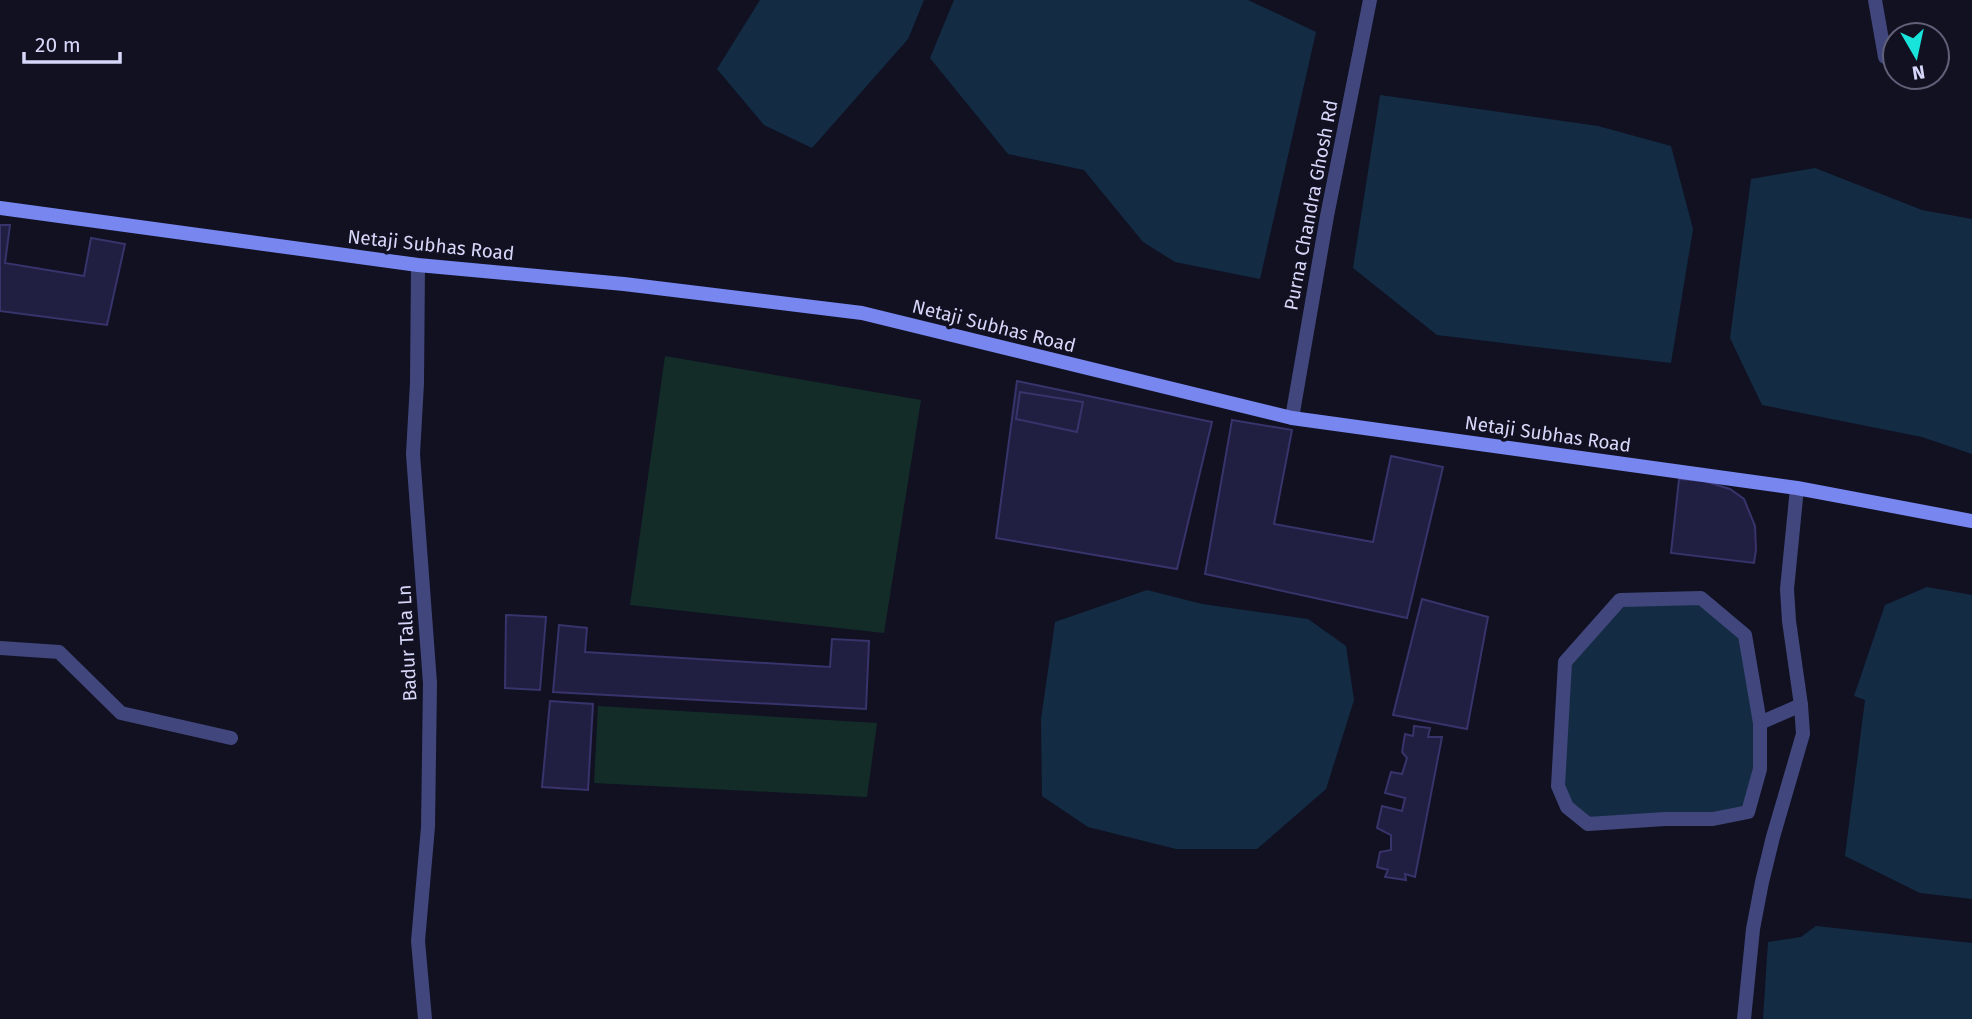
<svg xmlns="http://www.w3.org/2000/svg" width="1972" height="1019" font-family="'Fira Sans',sans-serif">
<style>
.green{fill:#142c28}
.water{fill:#132c44}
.building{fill:#211f41;stroke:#37336b;stroke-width:2}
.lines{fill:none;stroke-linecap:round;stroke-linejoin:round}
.pedestrian{stroke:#41477c;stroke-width:14}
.minor{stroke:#41477c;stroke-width:14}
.secondary{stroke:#7886f0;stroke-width:14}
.labels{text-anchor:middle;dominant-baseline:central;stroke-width:7;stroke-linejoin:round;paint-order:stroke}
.street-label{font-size:19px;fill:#d7d7fa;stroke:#112}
</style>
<rect width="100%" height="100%" fill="#112"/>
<path class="green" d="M665,356L921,400L884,633L630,605Z
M598,706L877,723L867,797L594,783Z"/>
<path class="water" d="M760,0H924L908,39L812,148L764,125L717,69Z
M954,0H1248L1316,32L1260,279L1175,262L1143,242L1084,170L1008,154L930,58Z
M1380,95L1598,126L1671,146L1693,229L1671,363L1437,335L1353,268Z
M1815,168L1922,210L1972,219V454L1922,437L1762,405L1730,338L1751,179Z
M1927,587L1972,595V899L1920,893L1845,856L1865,700L1854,696L1885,605Z
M1147,590L1202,604L1308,619L1346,646L1354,700L1326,789L1257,849H1176L1088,827L1042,796L1041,719L1055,622Z
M1701,598L1745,635L1760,723L1748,812L1588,824L1558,786L1565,662L1620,600Z
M1816,926L1972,943V1019H1763L1768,942L1801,937Z"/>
<path class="building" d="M0,225H10L5,263L84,276L91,238L125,244L107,325L0,311Z
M1017,381L1212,422L1177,569L996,538Z
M1020,392L1083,402L1077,432L1016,419Z
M1232,420L1292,430L1274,524L1373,542L1391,456L1443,467L1407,618L1205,574Z
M1679,479L1704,481L1730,489L1744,499L1755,526L1756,550L1754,563L1671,553Z
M1422,599L1488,617L1467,729L1393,715Z
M506,615L546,617L540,690L505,688Z
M559,625L587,628L585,652L830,667L832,639L869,641L866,709L553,692Z
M550,701L593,704L588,790L542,787Z
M1414,726L1430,728L1428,737H1442L1415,877L1405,874L1406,880L1385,877L1388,870L1377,867L1380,852L1391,850V835L1377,828L1382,806L1402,811L1405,798L1385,793L1391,772L1402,774L1407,758L1402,752L1405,734L1413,736Z"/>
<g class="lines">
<path class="pedestrian" d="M1701,598L1745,635L1760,723V769L1748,812L1713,819H1665L1588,824L1567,807L1558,786L1565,662L1620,600Z
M1760,723L1801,705"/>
<path class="minor" d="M1875,0L1885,57
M418,265L417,383L413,454L430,683L428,827L418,941L425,1019
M1292,418L1327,216L1370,0
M0,648L59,652L121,713L231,738
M1744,1019L1753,929L1762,882L1773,837L1803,734L1801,705L1789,621L1787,589L1797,488"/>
<path class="secondary" d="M0,208L418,265L624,284L862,313L1292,418L1797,488L1972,521"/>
</g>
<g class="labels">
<g class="street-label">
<text transform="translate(1311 205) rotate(-79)">Purna Chandra Ghosh Rd</text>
<text transform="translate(431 245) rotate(6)">Netaji Subhas Road</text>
<text transform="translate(994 326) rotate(14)">Netaji Subhas Road</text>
<text transform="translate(1548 434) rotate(8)">Netaji Subhas Road</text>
<text transform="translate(407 643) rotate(-93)">Badur Tala Ln</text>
</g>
</g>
<g transform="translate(1916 56) rotate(171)"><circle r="33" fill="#111122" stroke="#606078" stroke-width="2"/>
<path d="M0-5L12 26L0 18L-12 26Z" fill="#19e4dc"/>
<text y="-10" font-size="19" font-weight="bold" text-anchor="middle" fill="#d7d7fa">N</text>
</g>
<path d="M24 52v10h96v-10" fill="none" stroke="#d7d7fa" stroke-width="3.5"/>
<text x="35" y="52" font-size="21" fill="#d7d7fa" stroke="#111122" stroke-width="5" paint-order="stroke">20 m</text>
</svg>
